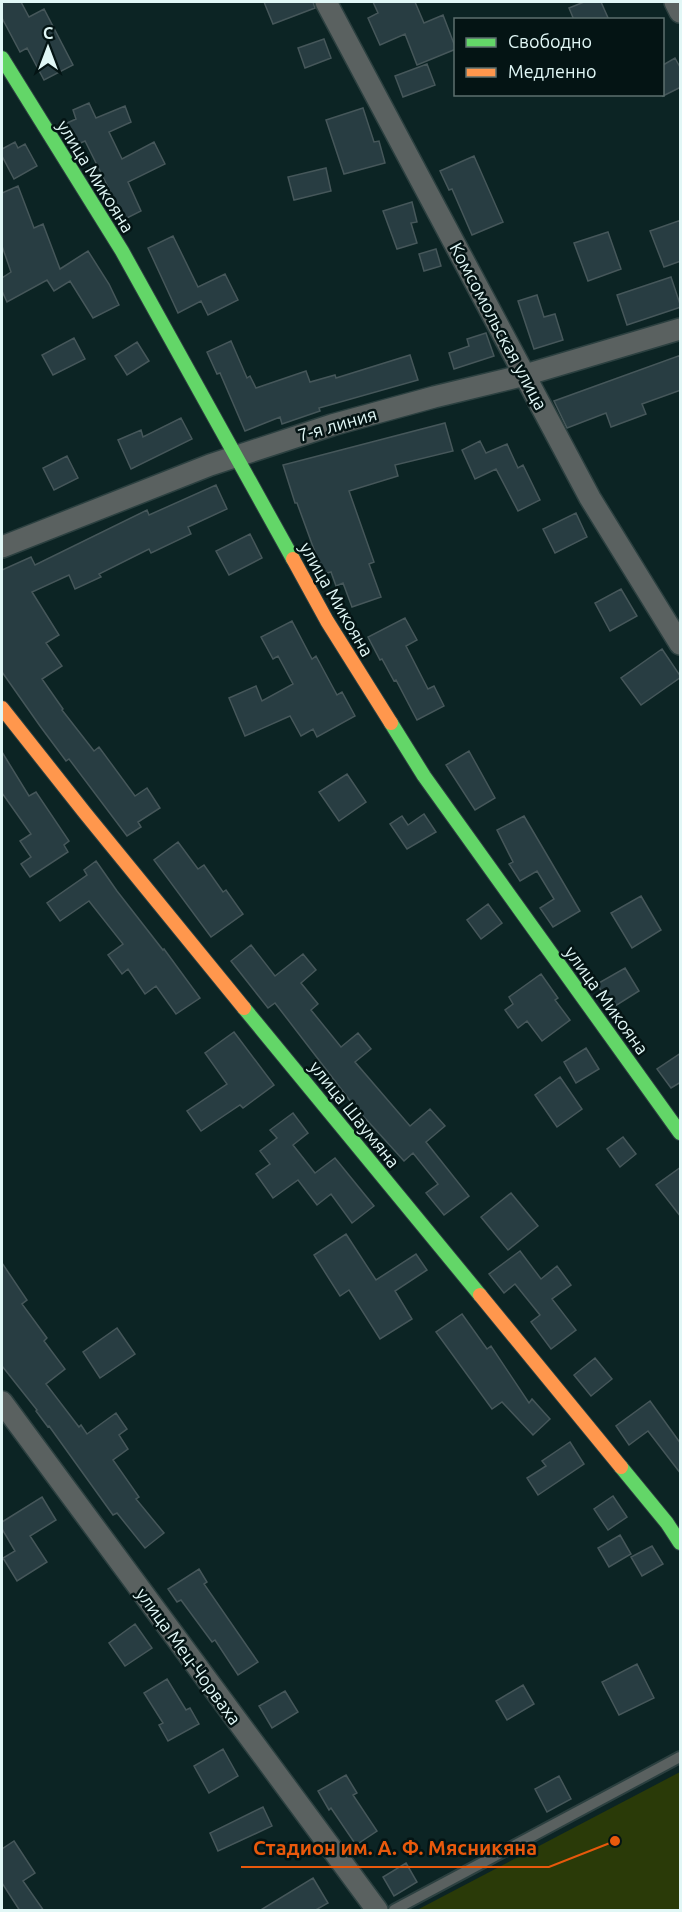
<svg xmlns="http://www.w3.org/2000/svg" width="682" height="1912" font-family="Ubuntu,sans-serif">
<style>
.green{fill:#2a3a08}
.building{fill:#283d42;stroke:#46575a;stroke-width:1.5}
.lines{fill:none;stroke-linecap:round;stroke-linejoin:round}
.lane-casing{stroke:#2c4040;stroke-width:14}
.street-casing{stroke:#2c4040;stroke-width:24}
.fast-casing{stroke:#2c4040;stroke-width:16}
.slow-casing{stroke:#2c4040;stroke-width:16}
.lane{stroke:#5a6160;stroke-width:10}
.street{stroke:#5a6160;stroke-width:21}
.fast{stroke:#63d668;stroke-width:14}
.slow{stroke:#ff974d;stroke-width:14}
.labels{text-anchor:middle;dominant-baseline:central;stroke-width:5;stroke-linejoin:round;paint-order:stroke}
.street-label{font-size:18px;fill:#e1f7f6;stroke:#041414}
.leader{fill:none;stroke:#e8590c;stroke-width:2}
.callout-dot{fill:#e8590c;stroke:#041414;stroke-width:2}
.callout-label{font-size:20px;text-anchor:middle;font-weight:bold;fill:#e8590c;stroke:#041414;stroke-width:5;stroke-linejoin:round;paint-order:stroke}
</style>
<rect width="100%" height="100%" fill="#0c2424"/>
<path class="green" d="M680,1772V1910H417Z"/>
<path class="building" d="M2,2H21L29,17L44,9L73,65L44,80L27,48L20,52L2,18Z
M264,2H313L315,8L273,24Z
M373,2H415L424,23L443,15L456,49L417,65L405,34L380,45L368,18L378,13Z
M584,2H601L609,20H574L569,8Z
M324,39L331,58L305,68L298,48Z
M675,58L681,69V87L663,96V65Z
M427,64L435,85L403,97L395,76Z
M89,103L96,118L125,106L131,122L109,132L122,159L154,142L165,164L128,182L141,211L123,220L110,199L113,197L85,141L76,145L67,123L76,119L73,110Z
M363,108L374,142L379,141L385,163L344,174L326,120Z
M15,142L18,148L25,144L37,166L14,179L2,156V149Z
M474,156L503,222L472,235L452,189L449,190L440,171Z
M326,168L331,191L294,200L288,177Z
M18,186L34,228L43,224L60,269L88,251L109,284L119,305L93,318L70,281L54,291L47,280L7,302L2,291V278L11,272L2,246V193Z
M412,202L417,222L411,223L417,243L397,249L383,211Z
M681,220V261L664,267L650,231Z
M608,232L621,269L588,281L574,243Z
M173,236L198,287L225,274L238,300L208,315L201,301L178,313L148,248Z
M436,249L441,266L424,271L419,254Z
M671,277L681,307L627,325L617,295Z
M537,295L544,317L555,314L563,340L534,349L518,301Z
M486,333L494,356L454,369L449,353L469,346L467,339Z
M74,338L85,359L53,375L42,355Z
M231,341L247,378L250,376L256,388L306,371L310,382L335,375L336,378L410,355L418,380L319,408L320,411L282,424L280,417L245,431L220,373L217,374L207,352Z
M137,342L149,361L127,375L115,356Z
M681,355V390L642,404L646,414L611,427L606,413L567,428L554,401Z
M181,418L192,439L131,469L118,440L141,430L143,437Z
M445,423L453,451L395,465L398,476L349,491L374,562L369,564L381,597L352,607L343,583L336,586L331,572L323,574L297,503H295L283,465Z
M480,441L486,453L507,444L518,468L523,465L540,500L518,511L496,469L475,479L462,450Z
M67,456L78,478L54,490L43,468Z
M216,485L227,509L188,527L191,534L151,553L149,549L99,574L101,577L75,589L69,575L32,592L59,635L46,643L62,666L42,679L63,709L62,710L94,751L99,747L135,796L147,788L160,808L138,822L141,827L127,836L69,759L66,761L40,726L2,672V570L31,557L35,565L147,510L149,515Z
M576,513L587,537L555,553L543,529Z
M250,534L262,558L229,575L216,551Z
M621,589L637,616L610,631L595,603Z
M405,618L417,640L406,646L428,689L434,686L444,706L417,720L396,680L394,681L382,659L380,660L368,637Z
M292,621L312,659L316,656L337,695L342,692L355,716L317,737L313,729L301,736L290,716L245,736L229,698L256,686L262,701L293,684L278,656L273,659L261,637Z
M662,649L681,677L641,705L621,678Z
M469,751L495,798L475,810L446,765Z
M2,752L29,796L36,792L69,841L64,845L68,852L30,877L21,864L31,857L20,841L31,834L2,793Z
M347,774L366,802L339,821L319,792Z
M424,814L436,832L407,849L390,824L402,816L408,825Z
M524,816L580,911L553,927L540,908L554,899L537,871L520,881L509,864L513,862L497,830Z
M178,842L198,869L204,865L223,892L226,890L243,914L211,937L154,860Z
M96,861L117,891L163,950L164,949L200,998L176,1014L156,986L145,994L128,969L122,974L108,955L123,944L89,901L60,921L47,903L87,875L84,870Z
M641,896L661,930L632,948L611,913Z
M488,904L502,923L481,939L467,920Z
M251,945L275,976L303,954L316,970L301,983L318,1004L311,1010L341,1047L358,1033L371,1049L355,1062L410,1126L430,1109L445,1126L426,1142L469,1196L444,1215L426,1193L438,1184L413,1153L404,1161L355,1107L275,1003L268,1008L231,961Z
M625,968L639,991L612,1008L597,984Z
M541,974L558,998L555,1000L570,1020L542,1041L527,1021L518,1028L505,1010L513,1004L509,997Z
M234,1032L274,1085L243,1108L240,1105L201,1131L187,1111L227,1084L205,1053Z
M586,1048L599,1069L576,1083L564,1062Z
M681,1053V1082L671,1088L657,1069Z
M560,1077L582,1109L557,1127L535,1095Z
M293,1113L308,1133L293,1145L315,1173L335,1158L374,1206L352,1223L331,1194L317,1205L298,1180L273,1198L256,1174L270,1164L260,1151L277,1138L270,1130Z
M623,1137L636,1154L620,1167L607,1149Z
M681,1167V1217L656,1185Z
M511,1193L538,1226L508,1250L481,1217Z
M346,1234L376,1280L416,1254L427,1270L395,1291L412,1319L380,1339L349,1290L340,1296L314,1255Z
M520,1251L541,1279L557,1266L571,1285L552,1299L576,1330L551,1349L531,1322L540,1315L515,1284L504,1293L489,1274Z
M2,1263L27,1300L22,1304L47,1338L44,1341L65,1369L46,1384L79,1427L81,1425L87,1434L116,1413L127,1429L119,1435L128,1449L113,1460L139,1497L136,1499L164,1533L145,1548L117,1513L113,1515L49,1426L48,1427L36,1411L37,1410L2,1366Z
M462,1314L487,1349L491,1346L529,1403L532,1399L550,1419L533,1435L502,1402L492,1409L436,1332Z
M117,1328L135,1354L100,1378L83,1352Z
M595,1358L612,1379L591,1396L574,1375Z
M650,1401L681,1444V1474L648,1431L629,1445L616,1426Z
M570,1442L584,1464L538,1495L527,1478L546,1466L542,1461Z
M613,1496L627,1517L608,1530L594,1509Z
M42,1497L56,1520L30,1536L47,1562L17,1581L3,1558L15,1551L2,1529V1522Z
M620,1535L631,1554L609,1567L598,1548Z
M652,1546L663,1564L642,1576L631,1557Z
M199,1569L207,1582L204,1584L258,1662L238,1675L215,1640L212,1642L181,1600L177,1602L168,1589Z
M135,1624L152,1648L125,1666L109,1643Z
M637,1664L654,1698L619,1715L602,1682Z
M167,1679L186,1710L190,1708L199,1724L168,1741L159,1725L163,1723L144,1693Z
M523,1685L534,1704L507,1720L496,1701Z
M285,1691L298,1712L272,1728L259,1706Z
M223,1749L238,1776L209,1793L194,1766Z
M346,1775L357,1793L353,1795L377,1831L356,1845L331,1808L329,1810L318,1791Z
M559,1776L571,1799L547,1812L535,1789Z
M263,1807L272,1826L218,1851L210,1833Z
M14,1841L35,1873L23,1881L44,1911H20L2,1883V1849Z
M406,1863L417,1882L394,1896L383,1877Z
M313,1878L328,1903L314,1911H259Z"/>
<g class="lines">
<g class="lane-casing">
<path id="lane" d="M394,1910L680,1757"/>
</g>
<g class="street-casing">
<path id="street" d="M326,2L590,498L680,644
M675,2L680,12
M2,547L210,465L332,425L434,397L525,375L680,329
M2,1402L377,1910"/>
</g>
<g class="fast-casing">
<path id="fast" d="M2,58L122,251L293,559
M391,723L424,776L680,1133
M244,1008L480,1295
M621,1467L667,1523L680,1543"/>
</g>
<g class="slow-casing">
<path id="slow" d="M293,559L327,621L391,723
M2,708L85,813L244,1008
M480,1295L621,1467"/>
</g>
<use href="#lane" class="lane"/>
<use href="#street" class="street"/>
<use href="#fast" class="fast"/>
<use href="#slow" class="slow"/>
</g>
<g class="labels">
<g class="street-label">
<text transform="translate(96 176) rotate(58)">улица Микояна</text>
<text transform="translate(499 326) rotate(62)">Комсомольская улица</text>
<text transform="translate(337 424) rotate(-16)">7-я линия</text>
<text transform="translate(337 599) rotate(60)">улица Микояна</text>
<text transform="translate(607 1000) rotate(54)">улица Микояна</text>
<text transform="translate(355 1114) rotate(51)">улица Шаумяна</text>
<text transform="translate(189 1656) rotate(54)">улица Мец-Чорваха</text>
</g>
</g>
<path class="leader" d="M615 1841L549 1867H241"/>
<circle class="callout-dot" cx="615" cy="1841" r="6"/>
<g class="callout-label">
<text x="395" y="1855">Стадион им. А. Ф. Мясникяна</text>
</g>
<rect width="682" height="1912" fill="none" stroke="#e1f7f6" stroke-width="6"/>
<rect x="454" y="18" width="210" height="78" fill="#041414" stroke="#5c6f6e" stroke-width="1.5"/>
<rect x="466" y="38" width="30" height="9" fill="#63d668" stroke="#5c6f6e" stroke-width="1.5"/>
<text x="508" y="48" font-size="18" fill="#e1f7f6">Свободно</text>
<rect x="466" y="68" width="30" height="9" fill="#ff974d" stroke="#5c6f6e" stroke-width="1.5"/>
<text x="508" y="78" font-size="18" fill="#e1f7f6">Медленно</text>
<g transform="translate(48 48)" stroke="#041414" stroke-width="4.5" paint-order="stroke">
<path d="M0-4.5L10 22L0 15L-10 22Z" fill="#e1f7f6"/>
<text y="-9" font-size="16" font-weight="bold" text-anchor="middle" fill="#e1f7f6">С</text>
</g>
</svg>
